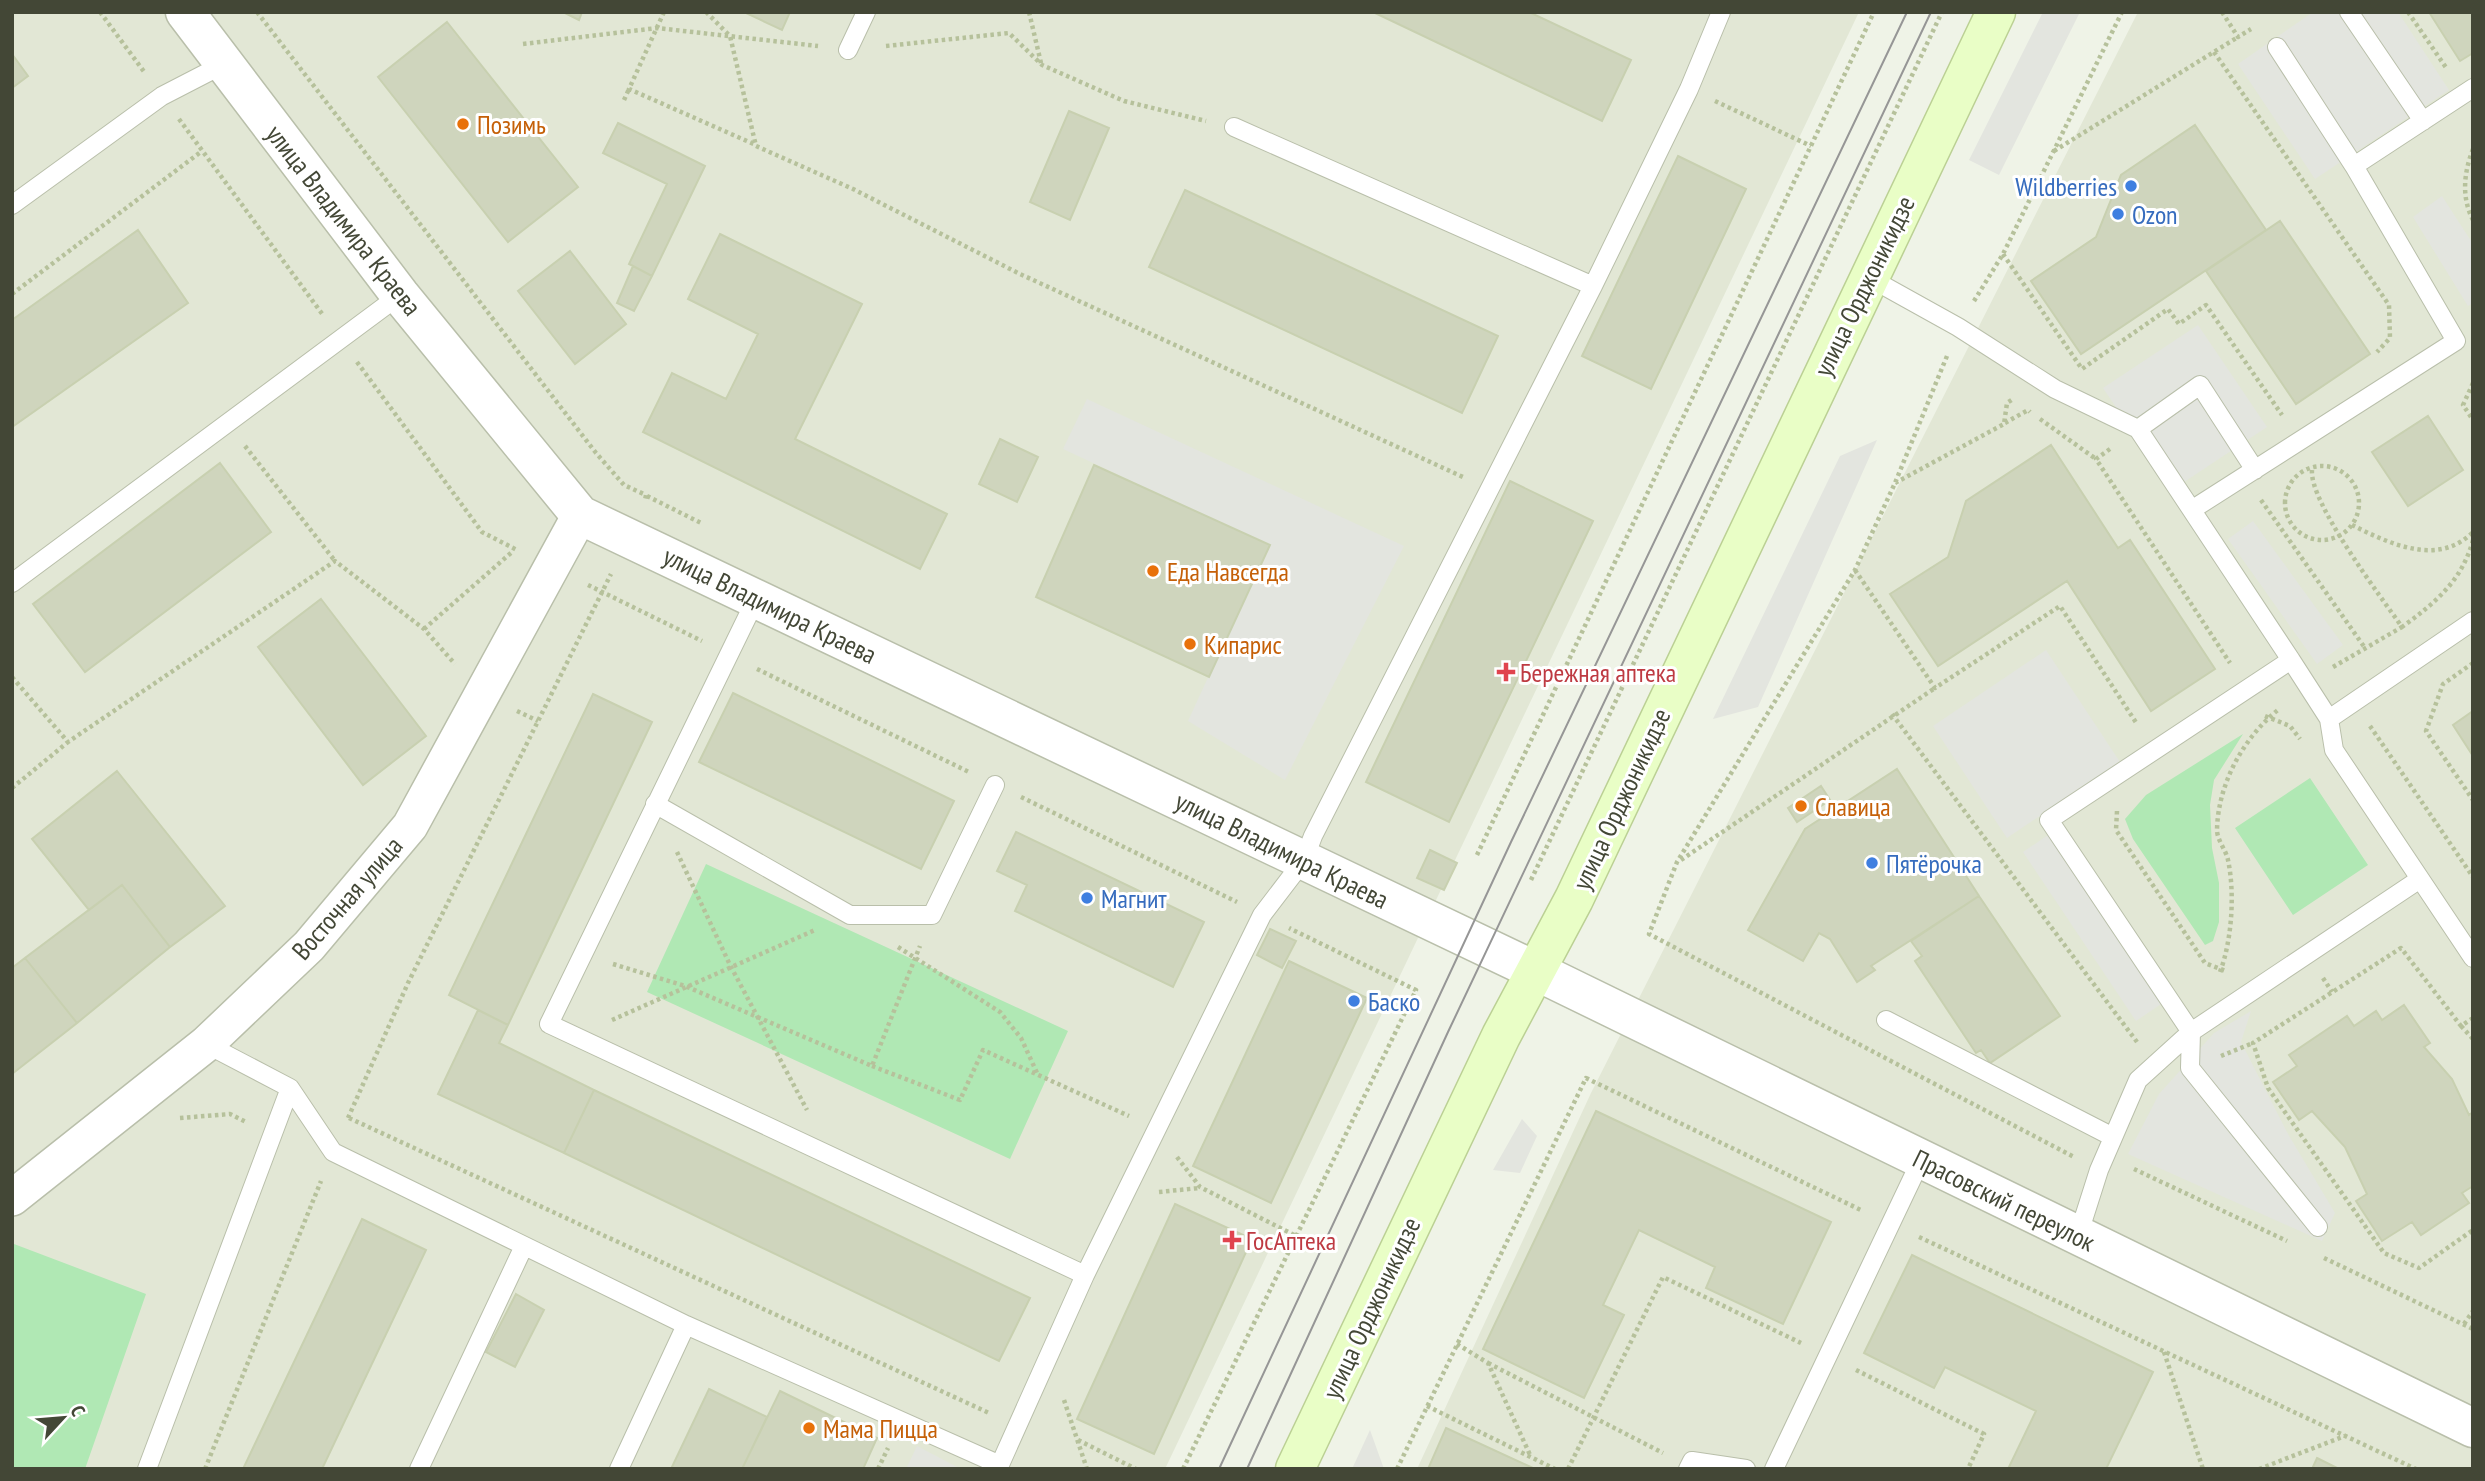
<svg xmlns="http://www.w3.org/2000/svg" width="2485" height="1481" font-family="'PT Sans Narrow',sans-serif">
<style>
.residential{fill:#e2e7d5}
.green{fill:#b0e8b4}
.parking{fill:#e3e5df}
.building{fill:#cfd5bd;stroke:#c8d0b0;stroke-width:2}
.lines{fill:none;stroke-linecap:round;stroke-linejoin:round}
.service-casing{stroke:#b9bfaa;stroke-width:20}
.minor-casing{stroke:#b9bfaa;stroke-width:38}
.tertiary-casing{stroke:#b9bfaa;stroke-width:41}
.secondary-casing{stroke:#bbd094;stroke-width:41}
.path{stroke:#b6c19b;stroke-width:4.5;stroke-dasharray:3.5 3.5;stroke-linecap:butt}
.service{stroke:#fff;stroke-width:18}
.minor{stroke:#fff;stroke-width:35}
.tertiary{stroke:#fff;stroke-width:38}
.secondary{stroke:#e9fec6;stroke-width:38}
.tram{stroke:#969696;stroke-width:2}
.food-dot{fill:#e8710a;stroke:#fff;stroke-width:2.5}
.shop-dot{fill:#3f7fe0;stroke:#fff;stroke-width:2.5}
.health-dot{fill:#e0444e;stroke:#fff;stroke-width:2.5}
.labels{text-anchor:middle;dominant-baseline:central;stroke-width:6;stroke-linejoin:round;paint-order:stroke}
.food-label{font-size:26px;fill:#c56008;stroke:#fff;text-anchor:start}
.shop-label{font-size:26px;fill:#366cbe;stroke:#fff;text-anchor:start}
.street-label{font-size:26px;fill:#434736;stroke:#fff}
.health-label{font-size:26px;fill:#be3a42;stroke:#fff;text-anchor:start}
</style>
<rect width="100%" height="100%" fill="#eff3e7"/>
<path class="residential" d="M12,12H1859L1165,1469H12Z
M2138,12H2473V1469H1417L1591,1093Z"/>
<path class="green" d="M2243,734L2214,780L2210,805L2212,848L2219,883V922L2213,941L2205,945L2133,839L2125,819L2146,795Z
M2310,778L2368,865L2293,915L2235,828Z
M706,864L1068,1031L1010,1159L647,992Z
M14,1244L146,1294L85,1469H12Z"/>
<path class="parking" d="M2043,12H2080L1999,175L1969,160Z
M2313,12H2398L2449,90L2315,179L2238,64Z
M2442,196L2473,244V303L2468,306L2413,217Z
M2198,325L2267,427L2172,490L2103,388Z
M1087,399L1404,546L1285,780L1188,721L1269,545L1063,449Z
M1877,440L1758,707L1713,719L1840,456Z
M2253,521L2343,645L2317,664L2228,539Z
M2046,650L2120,762L2007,838L1933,726Z
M2051,833L2164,1002L2136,1021L2023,852Z
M2251,1011L2241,1042L2288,1134L2335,1213L2322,1241L2128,1154L2159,1094L2214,1033Z
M1522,1119L1537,1136L1520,1173L1493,1170Z
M1370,1430L1384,1469H1352Z
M917,1446L961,1469H906Z"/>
<path class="building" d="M563,12H582L579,20Z
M744,12H790L782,30Z
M1373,12H1529L1631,60L1602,121Z
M2429,12H2473V53L2460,61Z
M447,22L578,187L508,242L378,77Z
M12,54L28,76L12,88Z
M1069,111L1109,128L1070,220L1030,202Z
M618,123L705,166L652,276L629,264L667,184L603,153Z
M2195,125L2266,230L2081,354L2031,281L2096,237L2121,175Z
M1678,156L1746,189L1651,389L1582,356Z
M1185,190L1498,336L1462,413L1149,267Z
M2280,221L2370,354L2296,404L2206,271Z
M138,230L188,303L12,427V320Z
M720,234L862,304L795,439L947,514L920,569L643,432L672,373L726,399L758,334L688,299Z
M570,251L626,324L575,364L518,291Z
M633,266L652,276L634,311L617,303Z
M2428,416L2463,470L2408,506L2372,452Z
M1000,439L1038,457L1017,502L979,484Z
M2051,445L2118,548L2130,540L2215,669L2151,711L2067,581L1938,666L1890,594L1948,557L1966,501Z
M220,463L271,532L85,672L33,604Z
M1094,465L1270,545L1209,677L1036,597Z
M1510,481L1593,521L1449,822L1366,782Z
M321,599L426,736L363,785L258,647Z
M733,693L954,801L921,869L699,762Z
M593,694L652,722L508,1025L449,995Z
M2473,711V756L2453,725Z
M1897,769L1979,896L1871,966L1875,970L1857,982L1830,939L1819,933L1803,961L1748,930L1805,829Z
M117,771L225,906L170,947L122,885L89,910L32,839Z
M1821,786L1830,800L1797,822L1788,808Z
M1016,832L1204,922L1173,987L1015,911L1027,885L997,871Z
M1430,850L1457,863L1444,890L1417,878Z
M122,885L170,947L77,1023L25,958Z
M1979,896L2060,1016L1990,1063L1981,1050L1976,1053L1915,961L1922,956L1911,941Z
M1270,929L1296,941L1282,968L1257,955Z
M25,958L77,1023L12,1074V968Z
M1289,961L1367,998L1271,1203L1193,1166Z
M2404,1005L2430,1043L2424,1047L2452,1079L2469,1115L2473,1112V1186L2462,1193L2469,1203L2421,1235L2412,1222L2382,1241L2356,1201L2367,1194L2345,1147L2312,1111L2299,1120L2273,1082L2297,1066L2289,1055L2347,1016L2354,1026L2376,1011L2382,1020Z
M478,1010L508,1025L499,1043L594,1090L564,1153L438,1094Z
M594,1090L1030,1298L999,1361L564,1153Z
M1596,1111L1831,1222L1783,1324L1706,1288L1715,1267L1639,1230L1603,1305L1624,1315L1584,1398L1483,1349Z
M1175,1204L1252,1239L1154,1454L1077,1419Z
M362,1219L426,1250L322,1469H243Z
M1912,1255L2153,1372L2106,1469H2008L2036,1411L1945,1367L1934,1388L1864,1353Z
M516,1294L544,1310L515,1367L486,1352Z
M709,1389L767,1417L742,1469H671Z
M780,1391L877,1438L863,1469H742Z
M1446,1428L1535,1469H1428Z
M2317,1458L2339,1469H2312Z"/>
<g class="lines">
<g class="service-casing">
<path id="service" d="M2349,12L2423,121
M2277,47L2354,166
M848,50L866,12
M1234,127L1593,286
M12,205L162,96L224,64
M1868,277L1958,327L2055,389L2138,429L2291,660L2049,820L2191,1032L2420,879
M2138,429L2200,385L2255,470
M2193,509L2456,341L2354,166L2473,88
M12,583L400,295
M756,599L549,1024L1085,1275
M2291,660L2329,719L2334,750L2473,958
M2329,719L2473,621
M655,804L850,915H932L995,785
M1886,1020L2113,1137
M206,1044L290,1088L333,1152L686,1325L1000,1465
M2078,1236L2099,1170L2138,1080L2191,1032L2190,1068L2318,1227
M147,1469L290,1088
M419,1469L524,1246
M619,1469L686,1325
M998,1469L1085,1275L1262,915L1304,860L1313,836L1593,286L1689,89L1721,12
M1688,1469L1692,1461L1746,1469
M1774,1469L1921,1160"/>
</g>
<g class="minor-casing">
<path id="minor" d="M12,1198L206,1044L309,946L410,826L580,515"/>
</g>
<g class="tertiary-casing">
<path id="tertiary" d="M185,12L400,295L580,515L1536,971L2473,1428"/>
</g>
<g class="secondary-casing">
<path id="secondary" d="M1295,1469L1501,1036L1574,899L1996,12"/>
</g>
<path class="path" d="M100,12L145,73
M257,12L596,453L624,485L646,495L645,500
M664,12L629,89L756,145
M706,12L730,36L756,146L853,189L1020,274L1463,477
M1029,12L1041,63
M2222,12L2238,37L2251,29
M2408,12L2447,69
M523,44L657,28L818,46
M886,46L1009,33L1042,65L1124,101L1206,121
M2214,52L2389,305L2390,338L2377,352
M624,100L629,89
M1715,101L1811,146
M179,119L323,315
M2473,149C2464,172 2461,197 2473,220
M2054,151L2238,37
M2003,254L2082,369L2168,309L2179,324L2206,305L2282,415
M12,294L202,151
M1974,301L2003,254L2122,12
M1947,356L1895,483L1855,570L1677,862L1649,934L2074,1157
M357,362L482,532L517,550
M2473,383L2463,405L2473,420
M2040,419L2096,459
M2005,423L2028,410L2030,412
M245,446L335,561
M2110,449L2096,459L2230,663
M2285 503a37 37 0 1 1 74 0a37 37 0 1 1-74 0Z
M2312,470C2309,502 2381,597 2402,627C2435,603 2462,581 2473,540
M1895,483L2004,424L2007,403L2013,399
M647,496L701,523
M2261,500L2365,648
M2352,525C2390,544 2438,567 2473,532
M1855,570L1935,688L2060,606L2137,724
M588,585L702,641
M424,629L512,552
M2473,663L2443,684L2426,731L2473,800
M2333,667L2402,627
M757,669L969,772
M12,677L68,742L335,561L424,629L455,664
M517,711L538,721
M1892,714L2137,1042
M2265,716L2290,726L2300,739
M2370,726L2473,877
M12,788L68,742
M1021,797L1237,902
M2117,811L2116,830L2205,963L2226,971
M677,852L730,965L807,1110
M1477,855L1874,12
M1681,860L1935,688
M1531,880L1942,12
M898,947L1000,1012L1021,1038L1038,1075
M613,964L685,986L872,1066L920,946
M2220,972C2232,940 2235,893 2228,860C2226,850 2217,840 2217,830C2218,783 2244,737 2279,709
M2323,978L2332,992
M2473,1018L2461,1026L2401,948L2253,1043L2268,1088L2384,1253L2419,1268L2473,1230
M612,1020L815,930
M2461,1026L2473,1039
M2221,1056L2253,1043
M872,1066L960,1100L983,1050L1129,1116
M180,1118L230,1114L246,1122
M348,1118L408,983L611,574
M349,1118L989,1413
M1177,1157L1200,1187L1296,1236
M2134,1169L2287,1241
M1159,1192L1199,1188
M1919,1237L2416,1469
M2324,1258L2473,1329
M2464,1324L2473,1311
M1457,1344L1488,1363L1531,1457
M2164,1352L2203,1469
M1488,1363L1663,1453
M1856,1370L1984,1434L1968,1469
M1064,1400L1087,1469
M1427,1406L1555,1469
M1078,1440L1136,1469
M205,1469L321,1181
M878,1469L888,1448
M1183,1469L1416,990L1289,928
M1397,1469L1586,1078L1863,1211
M1568,1469L1663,1277L1801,1343
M2259,1469L2345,1436"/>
<use href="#service" class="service"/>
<use href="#minor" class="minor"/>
<use href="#tertiary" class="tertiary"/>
<use href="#secondary" class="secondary"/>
<path class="tram" d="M1219,1469L1511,842L1907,12
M1247,1469L1448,1032L1931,12"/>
</g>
<g class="food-dot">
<circle cx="463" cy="124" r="7"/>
<circle cx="1153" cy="571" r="7"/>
<circle cx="1190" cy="644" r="7"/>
<circle cx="1801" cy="806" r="7"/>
<circle cx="809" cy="1428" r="7"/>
</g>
<g class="shop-dot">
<circle cx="2131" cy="186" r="7"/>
<circle cx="2118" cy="214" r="7"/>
<circle cx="1872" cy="863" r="7"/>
<circle cx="1087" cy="898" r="7"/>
<circle cx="1354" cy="1001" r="7"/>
</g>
<g class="health-dot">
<path d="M1502.5 661.5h7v7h7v7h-7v7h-7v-7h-7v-7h7z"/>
<path d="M1228.5 1229.5h7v7h7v7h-7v7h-7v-7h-7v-7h7z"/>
</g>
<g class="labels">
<g class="food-label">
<text x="477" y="124">Позимь</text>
<text x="1167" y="571">Еда Навсегда</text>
<text x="1204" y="644">Кипарис</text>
<text x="1815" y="806">Славица</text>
<text x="823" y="1428">Мама Пицца</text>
</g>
<g class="shop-label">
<text x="2117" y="186" text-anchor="end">Wildberries</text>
<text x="2132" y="214">Ozon</text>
<text x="1886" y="863">Пятёрочка</text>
<text x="1101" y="898">Магнит</text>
<text x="1368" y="1001">Баско</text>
</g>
<g class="street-label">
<text transform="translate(344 220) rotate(52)">улица Владимира Краева</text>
<text transform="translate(1864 286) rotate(-64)">улица Орджоникидзе</text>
<text transform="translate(770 605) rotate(26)">улица Владимира Краева</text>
<text transform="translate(1621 799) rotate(-65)">улица Орджоникидзе</text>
<text transform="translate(1282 850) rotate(26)">улица Владимира Краева</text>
<text transform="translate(347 898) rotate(-49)">Восточная улица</text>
<text transform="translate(2004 1200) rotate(26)">Прасовский переулок</text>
<text transform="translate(1371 1308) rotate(-65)">улица Орджоникидзе</text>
</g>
<g class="health-label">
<text x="1520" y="672">Бережная аптека</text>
<text x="1246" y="1240">ГосАптека</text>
</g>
</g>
<rect width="2485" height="1481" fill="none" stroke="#434736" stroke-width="28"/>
<g transform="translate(63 1418) rotate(64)" stroke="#ffffff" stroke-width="5" paint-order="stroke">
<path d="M0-5L12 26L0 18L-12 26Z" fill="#434736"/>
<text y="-10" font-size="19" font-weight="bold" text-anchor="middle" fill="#434736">С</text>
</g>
</svg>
